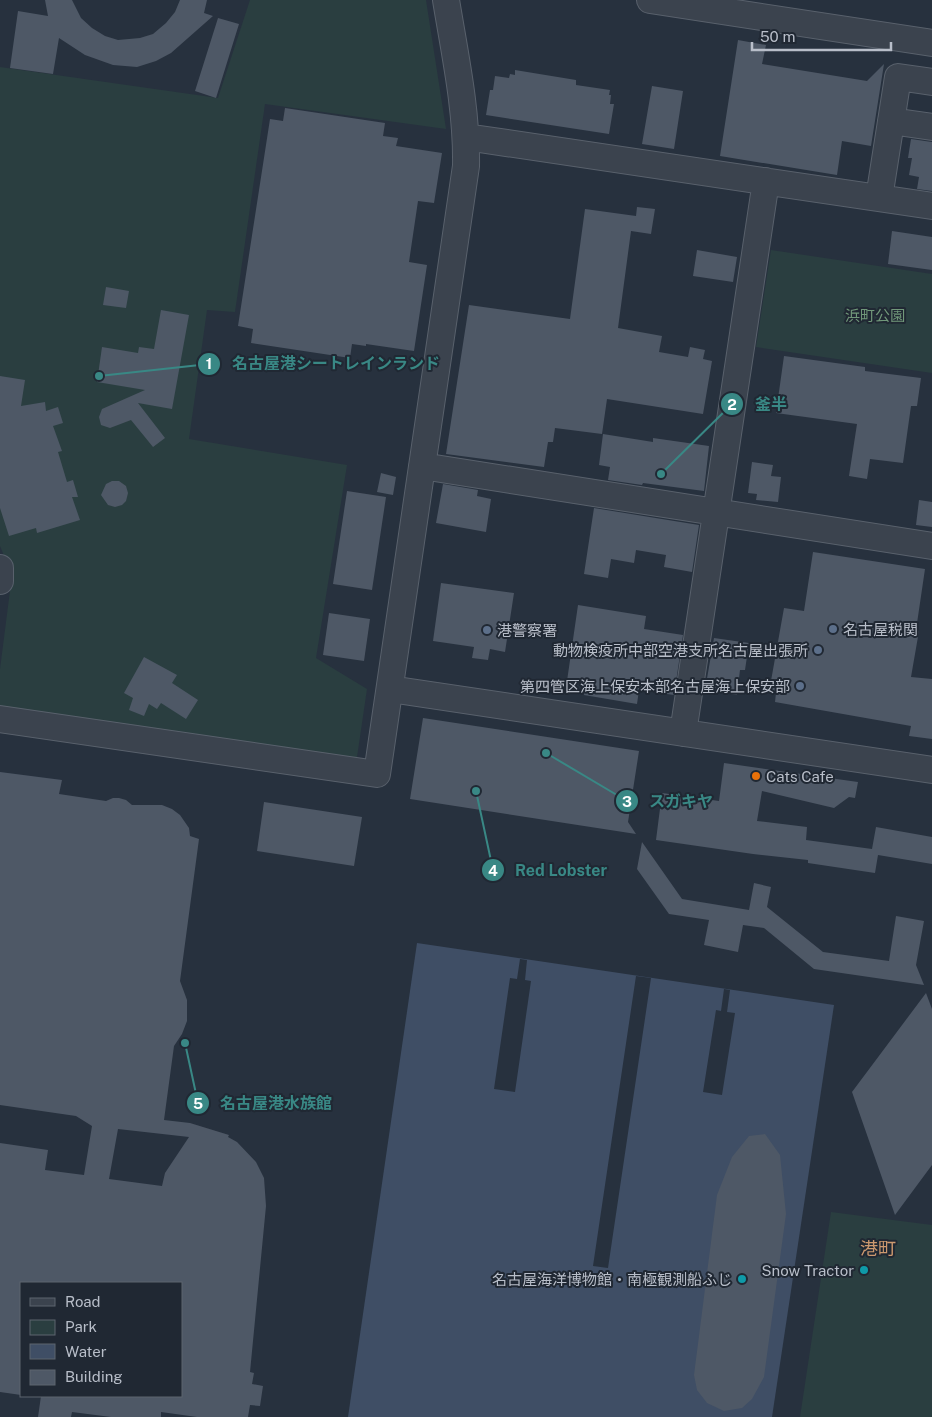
<svg xmlns="http://www.w3.org/2000/svg" width="932" height="1417" font-family="'Public Sans','Noto Sans JP',sans-serif">
<style>
.green{fill:#2a3e40}
.water{fill:#3f4e65}
.pier{fill:#27313e}
.building{fill:#4e5866;fill-rule:evenodd}
.lines{fill:none;stroke-linecap:round;stroke-linejoin:round}
.minor-casing{stroke:#59616c;stroke-width:28}
.minor{stroke:#3b434e;stroke-width:26}
.service-dot{fill:#5c6f8a;stroke:#202833;stroke-width:2}
.food-dot{fill:#e8710a;stroke:#202833;stroke-width:2}
.culture-dot{fill:#0f9aa8;stroke:#202833;stroke-width:2}
.labels{text-anchor:middle;dominant-baseline:central;stroke-width:4;stroke-linejoin:round;paint-order:stroke}
.park-label{font-size:15px;fill:#71987a;stroke:#202833}
.poi-label{font-size:15px;fill:#b8bec9;stroke:#202833;text-anchor:end}
.quarter-label{font-size:18px;fill:#cd996f;stroke:#202833}
.leader{fill:none;stroke:#398885;stroke-width:2}
.callout-dot{fill:#398885;stroke:#202833;stroke-width:2}
.mark-label{font-size:15px;text-anchor:middle;font-weight:bold;fill:#fff}
.callout-label{font-size:16px;text-anchor:middle;font-weight:bold;fill:#398885;stroke:#202833;stroke-width:4;stroke-linejoin:round;paint-order:stroke}
</style>
<rect width="100%" height="100%" fill="#27313e"/>
<path class="green" d="M250,0H426L446,129L265,104L235,312L207,310L189,439L347,465L316,658L367,689L356,764L0,713V669L12,575L0,546V67L218,98Z
M771,250L932,274V373L756,347Z
M831,1212L932,1225V1417H800Z"/>
<path class="water" d="M417,943L834,1005L772,1417H348Z"/>
<path class="pier" d="M520,959L527,960L525,980L531,981L515,1092L494,1089L510,978L517,979Z
M636,976L651,978L608,1268L593,1266Z
M724,989L730,990L727,1012L735,1013L722,1095L703,1092L716,1010L721,1011Z"/>
<path class="building" d="M45,0H72L81,18L92,28L105,36L118,40L140,38L153,34L166,23L175,12L180,0H207L204,13L213,16L171,53L156,61L137,67L113,65L85,55L59,38L53,74L10,68L18,11L48,16Z
M218,18L239,24L216,98L195,91Z
M738,40L766,45L762,64L867,81L884,64L871,146L842,141L837,175L720,156Z
M515,70L576,80V85L610,90L609,95H611L610,104H614L609,134L486,115L490,90H493L495,76L509,78L510,74L515,75Z
M652,86L683,91L674,149L642,144Z
M285,108L385,123L383,136L398,138L396,146L442,153L434,203L418,201L409,262L427,265L414,351L366,344V346L352,344L350,358L251,343L253,329L238,326L270,119L283,121Z
M911,139L932,142V191L917,189L919,177L909,175L912,158H908Z
M637,207L655,209L651,234L631,231L618,328L662,336L659,352L688,357L690,347L705,350L703,359L712,361L703,414L607,399L602,434L555,428L553,442H548L544,467L446,454L469,305L570,319L585,209L636,216Z
M892,231L932,237V270L888,264Z
M697,250L737,257L733,282L693,276Z
M106,287L129,291L126,308L103,305Z
M161,310L189,315L172,409L138,403L165,438L153,447L131,420L110,428L101,425L99,417L102,409L145,390L97,382L102,347L138,353L139,347L154,349Z
M784,356L865,367V371L921,378L917,406H911L903,463L870,459L867,479L849,476L857,424L776,413Z
M0,376L25,380L21,406L45,402L46,411L58,407L63,423L53,426L62,451L58,452L67,482L73,480L78,497H72L80,520L37,533L36,528L9,536L0,508Z
M603,434L653,442V438L709,446L704,491L643,483L642,485L608,480L610,467L599,465Z
M752,462L773,465L771,476L781,477L778,502L756,500L757,494L748,493Z
M381,473L396,477L393,495L377,492Z
M112,481H119L126,486L128,493L126,501L122,505L115,507L108,505L101,495L106,484Z
M443,484L478,490L477,496L491,499L486,532L436,523Z
M347,491L386,497L372,590L333,584Z
M919,500L932,502V527L916,525Z
M594,508L699,525L692,572L664,567L666,555L636,550L634,563L611,559L608,578L584,574Z
M813,552L925,569L916,630L919,631L911,677L932,679V739L909,736L911,726L775,702L776,693L769,692L784,608L804,611Z
M441,583L514,593L505,652L490,649L488,660L472,658L474,647L433,641Z
M578,605L646,616L644,629L683,635L674,695L639,690L637,704L584,695L586,683L567,681Z
M329,613L370,619L364,661L323,655Z
M714,638L749,643L745,670H740L737,695L705,690Z
M144,657L177,675L172,683L198,700L186,719L161,703L157,709L149,704L144,716L129,710L133,698L124,693Z
M423,718L639,751L628,822L636,834L410,799Z
M724,763L858,782L855,798L849,797L834,808L762,791L757,821L807,827L806,840L872,849L876,827L932,837V864L878,855L875,873L808,863V860L753,854L656,840L662,793L719,801Z
M0,772L62,780L59,794L106,801L113,798H119L126,800L132,805H162L172,809L180,815L189,828L190,836L199,839L180,981L187,1000V1021L182,1034L174,1046L164,1120L190,1123L229,1135L228,1137L237,1142L256,1162L264,1178L266,1206L250,1372L254,1373L252,1384L263,1386L260,1406L250,1405L248,1417H197L161,1412V1417H111L72,1412L71,1417H38L41,1396H181V1283H21V1395L0,1392V1143L48,1150L45,1170L84,1175L92,1126L76,1116L0,1105ZM118,1129L189,1137L165,1173L162,1186L109,1179Z
M264,802L362,817L354,866L257,851Z
M642,842L682,899L749,910L754,883L771,887L767,907L823,952L889,961L896,916L924,921L916,965L924,985L814,969L764,928L743,925L738,952L704,945L709,920L669,914L637,869Z
M926,993L932,1009V1165L895,1215L852,1092Z
M765,1134L780,1155L786,1214L764,1377L752,1399L742,1408L724,1411L707,1403L697,1390L694,1375L717,1195L732,1157L749,1136Z"/>
<g class="lines">
<g class="minor-casing">
<path id="minor" d="M650,0L932,43
M891,121L932,127
M466,137L932,206
M879,198L898,77L932,82
M422,466L932,546
M0,568V581
M390,689L932,770
M0,719L377,774L466,166C467,110 455,55 446,0
M683,733L766,181"/>
</g>
<use href="#minor" class="minor"/>
</g>
<g class="service-dot">
<circle cx="833" cy="629" r="5"/>
<circle cx="487" cy="630" r="5"/>
<circle cx="818" cy="650" r="5"/>
<circle cx="800" cy="686" r="5"/>
</g>
<circle class="food-dot" cx="756" cy="776" r="5"/>
<g class="culture-dot">
<circle cx="864" cy="1270" r="5"/>
<circle cx="742" cy="1279" r="5"/>
</g>
<g class="labels">
<g class="park-label">
<text x="875" y="315">浜町公園</text>
</g>
<g class="poi-label">
<text x="843" y="629" text-anchor="start">名古屋税関</text>
<text x="497" y="630" text-anchor="start">港警察署</text>
<text x="808" y="650">動物検疫所中部空港支所名古屋出張所</text>
<text x="790" y="686">第四管区海上保安本部名古屋海上保安部</text>
<text x="766" y="776" text-anchor="start">Cats Cafe</text>
<text x="854" y="1270">Snow Tractor</text>
<text x="732" y="1279">名古屋海洋博物館・南極観測船ふじ</text>
</g>
<g class="quarter-label">
<text x="878" y="1248">港町</text>
</g>
</g>
<path class="leader" d="M99 376L209 364M661 474L732 404M546 753L627 801M476 791L493 870M185 1043L198 1103"/>
<g class="callout-dot">
<circle cx="99" cy="376" r="5"/>
<circle cx="661" cy="474" r="5"/>
<circle cx="546" cy="753" r="5"/>
<circle cx="476" cy="791" r="5"/>
<circle cx="185" cy="1043" r="5"/>
<circle cx="209" cy="364" r="12"/>
<circle cx="732" cy="404" r="12"/>
<circle cx="627" cy="801" r="12"/>
<circle cx="493" cy="870" r="12"/>
<circle cx="198" cy="1103" r="12"/>
</g>
<g class="mark-label">
<text x="209" y="369">1</text>
<text x="732" y="410">2</text>
<text x="627" y="807">3</text>
<text x="493" y="876">4</text>
<text x="198" y="1109">5</text>
</g>
<g class="callout-label">
<text x="336" y="369">名古屋港シートレインランド</text>
<text x="771" y="410">釜半</text>
<text x="681" y="807">スガキヤ</text>
<text x="561" y="876">Red Lobster</text>
<text x="276" y="1109">名古屋港水族館</text>
</g>
<rect x="20" y="1282" width="162" height="115" fill="#202833" stroke="#5d646f"/>
<rect x="30" y="1298" width="25" height="8" fill="#3b434e" stroke="#5d646f"/>
<text x="65" y="1307" font-size="15" fill="#b8bec9">Road</text>
<rect x="30" y="1320" width="25" height="15" fill="#2a3e40" stroke="#5d646f"/>
<text x="65" y="1332" font-size="15" fill="#b8bec9">Park</text>
<rect x="30" y="1344" width="25" height="15" fill="#3f4e65" stroke="#5d646f"/>
<text x="65" y="1357" font-size="15" fill="#b8bec9">Water</text>
<rect x="30" y="1370" width="25" height="15" fill="#4e5866" stroke="#5d646f"/>
<text x="65" y="1382" font-size="15" fill="#b8bec9">Building</text>
<path d="M752 42v8h139v-8" fill="none" stroke="#b8bec9" stroke-width="2.5"/>
<text x="760" y="42" font-size="15" fill="#b8bec9" stroke="#202833" stroke-width="4" paint-order="stroke">50 m</text>
</svg>
